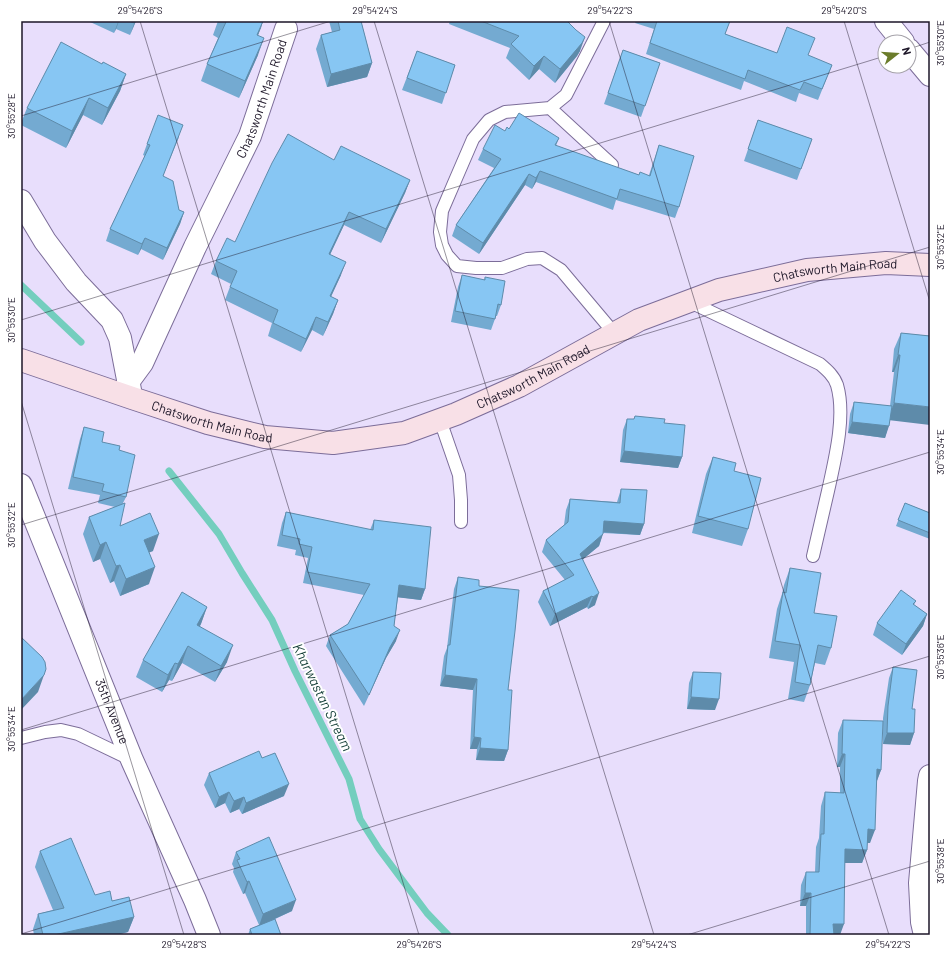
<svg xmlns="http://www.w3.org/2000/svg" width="951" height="956" font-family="Barlow,sans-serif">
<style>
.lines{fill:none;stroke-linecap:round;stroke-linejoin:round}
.stream{stroke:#74cebe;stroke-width:7}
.lane-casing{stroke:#7c6d99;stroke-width:14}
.street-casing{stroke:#7c6d99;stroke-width:24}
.secondary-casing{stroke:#7c6d99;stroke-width:24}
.lane{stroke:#fff;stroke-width:12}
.street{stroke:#fff;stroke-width:22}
.secondary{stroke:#f8e0e7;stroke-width:22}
.wall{fill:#74aad1}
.shaded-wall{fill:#5e8baa}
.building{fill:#87c6f3;stroke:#5e8baa}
.ticks{fill:none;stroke:#1d1628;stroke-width:1;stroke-opacity:0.45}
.labels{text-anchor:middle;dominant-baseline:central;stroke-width:4;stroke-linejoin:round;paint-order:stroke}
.street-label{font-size:13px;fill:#1d1628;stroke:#fff}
.water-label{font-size:14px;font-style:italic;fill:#153f38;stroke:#fff}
.neatline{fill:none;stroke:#1d1628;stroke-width:1.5}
.ticks-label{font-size:10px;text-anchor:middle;fill:#1d1628}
</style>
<rect width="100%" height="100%" fill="#e8defc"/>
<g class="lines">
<path class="stream" d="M21,285L81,342
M169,471L219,534L242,573L272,620L295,671L349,779L360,819L379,849L427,913L448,935"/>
<g class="lane-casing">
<path id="lane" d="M604,21L566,95L550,108L505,112L489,120L473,139L454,183L442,211L440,232L442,245L447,255L457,266L476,268H502L527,259L542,258L561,270L614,333
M550,108L612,165
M688,301L820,364C827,370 834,376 837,385C846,416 835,459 828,491C823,512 818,534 813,556
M440,420L459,475L461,500V522
M21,738L45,732L61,730L78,734L130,759"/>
</g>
<g class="street-casing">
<g id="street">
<path d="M886,21L903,42"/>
<path d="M909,50L930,75"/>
<path d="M21,201L45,241L76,282L112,320L120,338L130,390"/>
<path id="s1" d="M128,382L142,363L195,247L250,136L286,29"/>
<path id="s2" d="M21,485L132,760L195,900L209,935"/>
<path d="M925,935L922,922L920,883L929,781L930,776"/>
</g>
</g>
<g class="secondary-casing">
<g id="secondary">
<path id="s3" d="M21,360L132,398L208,423L265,437L333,443L404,433L456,414L519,386L639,320L719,290L807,270L886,263L930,265"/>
</g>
</g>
<use href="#lane" class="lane"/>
<use href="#street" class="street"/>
<use href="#secondary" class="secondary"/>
</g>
<path class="wall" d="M88,21H136L130,35L116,29L114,33Z
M218,21H263L258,35V55L239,98L201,81L207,64L218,38L213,35Z
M329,21H361L372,63L367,77L327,87L316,49L321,35L332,32Z
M450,21H567L580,51L577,56L555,83L539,69L529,80L506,58L510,48L449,24Z
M636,21H730L725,34L777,53L808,56L832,65L818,100L799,93L796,102L744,81L741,90L646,54L654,29L635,23Z
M623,50L660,63L641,117L604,104Z
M417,51L455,65L442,104L402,90Z
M102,64L126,74L120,91L102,125L83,115L66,148L21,125V123L27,108Z
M758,120L812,139L797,180L744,161Z
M509,129L559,138L556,146L639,175H649L659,145L679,207L675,218L616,200L613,210L536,182L532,189L525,185L479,254L452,236L456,225L494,168L478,160L483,149L505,131Z
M179,137L163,176L179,210L184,212L180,224L163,260L141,249L138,255L106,241L110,229L145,156L143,155L147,144Z
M334,160L410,180L405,193L381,243L344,225L330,255L341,275L331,297L338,300L333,314L323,336L312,330L301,352L268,336L272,323L225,300L231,284L211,274L216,261L235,242Z
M462,275L484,280L485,277L501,305L497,316H496L491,330L451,322L458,287Z
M901,333L930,336L890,420L885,438L848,433L850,414L854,402L890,406L894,372H892L894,349Z
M635,416L664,423L682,457L678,468L620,462L623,430L627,419H634Z
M84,427L102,442L119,450L126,497L123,503L120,526L153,551L149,552V584L120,596L114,581L110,583L100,559L93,562L83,534L89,517L115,507L98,503L100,495L68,489L80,439Z
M713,457L734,471L748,529L742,546L692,533L706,474Z
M621,489L644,524L640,535L603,533L599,546L583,559L595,605L588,609L587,607L550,626L538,602L543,591L565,580L542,552L546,540L564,525L566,510L570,499L617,502Z
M905,503L930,513V539L896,526Z
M286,512L370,530L374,520L425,589L421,600L398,597L394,626L396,641L386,658L364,706L326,646L330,635L348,624L364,595L303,583L308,558L295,555L296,550L277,546L282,523Z
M790,568L814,613L831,648L825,665L815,663L810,685L804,702L788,699L794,662L769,658L777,609L782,594L784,585Z
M458,577L479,586L508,690V750L504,761L476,760L477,749H470L473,690L440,686L444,656L447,648L454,589Z
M916,601L914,605L927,614L923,626L902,655L873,635L877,623Z
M207,607L200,626L227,662L215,682L182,663L172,681L169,680L162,692L136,677L143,660Z
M893,667L914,733L910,745L883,744V718L889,678Z
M693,672L715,710L687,709L689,683Z
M843,720L881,770L877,781L870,843H867V850L862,863H845L840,935H806V906H800L801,885L806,872H815L816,847L819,838L821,806L825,792L840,793V767H837L838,733Z
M262,758L284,796L242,814L239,809L230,813L225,803L215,808L204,785L209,773Z
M40,851L95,895L112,901L134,917L128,932L116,935H34L33,929L38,914L53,910L35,867Z
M236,852L292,911L275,919L281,935H248L250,929L259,925L245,893L243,894L233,872L234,868L232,864Z"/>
<path class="shaded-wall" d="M119,21L116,29L114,33L118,22Z
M135,21H136L130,35Z
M263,21L261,28L251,52L257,35Z
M585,37L580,51L577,56L555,83L560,69Z
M264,38L258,55L239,98L245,81Z
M544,56L539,69L529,80L534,66Z
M372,63L367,77L327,87L331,74Z
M126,74L120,91L102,125L108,108Z
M89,98L83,115L66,148L72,131Z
M540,171L536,182L532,189L536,178Z
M529,174L525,185L479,254L483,243Z
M410,180L405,193L381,243L386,229Z
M184,212L180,224L163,260L167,248Z
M349,212L344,225L324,267L329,254Z
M145,238L141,249L138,255L142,244Z
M346,262L341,275L325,309L330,296Z
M338,300L333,314L323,336L328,322Z
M316,317L312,330L301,352L306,339Z
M898,355H900L894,372H892Z
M894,403L930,407V425L888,420Z
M852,422L889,426L885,438L848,433Z
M624,451L682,457L678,468L620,462Z
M604,521L644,524L640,535L600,532Z
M159,534L153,551L138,557L144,540Z
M603,534L599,546L576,565L580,554Z
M106,542L100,559L93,562L100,545Z
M120,565L114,581L110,583L116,566Z
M155,567L149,584L120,596L126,579Z
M399,585L425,589L421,600L395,597Z
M599,593L595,605L588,609L593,597Z
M592,596L587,607L550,626L555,614Z
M207,607L201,624L191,641L197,625Z
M927,614L923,626L902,655L906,644Z
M400,630L396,641L386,658L364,706L369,695L390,647Z
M233,645L227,662L215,682L221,666Z
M188,646L182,663L172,681L178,664Z
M175,663L169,680L162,692L168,675Z
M44,675L38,692L21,710V700Z
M445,675L477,679L473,690L440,686Z
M691,697L719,699L715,710L687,709Z
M887,733H914L910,745L883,744Z
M474,737L481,738L477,749H470Z
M480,748L508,750L504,761L476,760Z
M842,754H845L840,767H837Z
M877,769L881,770L876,783Z
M289,784L284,796L242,814L246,803Z
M229,792L225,803L215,808L219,797Z
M244,797L239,809L230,813L234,801Z
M868,829L875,830L870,843H863Z
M845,849L867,850L862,863H841Z
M249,881L245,893L243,894L247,882Z
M805,893H811L806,906H800Z
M296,900L292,911L259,926L263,914Z
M134,917L128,932L116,935H54Z
M833,924H844L840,935H828Z"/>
<path class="building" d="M129,21H135L134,23Z
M224,21H263L257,35L264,38L245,81L207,64L226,22Z
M338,21H361L372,63L331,74L321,35L340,30Z
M481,21H567L576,30L585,37L582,43L560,69L544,56L534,66L511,44L519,36Z
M657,21H730L725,34L777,53L787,27L815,38L808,55L832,65L822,89L804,82L800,90L748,70L745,79L650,43Z
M61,42L102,64L103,62L126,74L108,108L89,98L72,131L27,108Z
M623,50L660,63L645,106L608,93Z
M417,51L455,65L446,93L407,78Z
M519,113L559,138L555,145L639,175L640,172L650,176L659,145L694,156L679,207L620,189L617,199L540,171L536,178L529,174L483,243L456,225L501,159L483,149L495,125L505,131L507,127L509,129Z
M158,115L183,125L163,176L173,181L179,210L184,212L167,248L145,238L142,244L110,229L150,145L147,144Z
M758,120L812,139L801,169L748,149Z
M288,134L334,160L341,146L410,180L386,229L349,212L329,254L346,262L330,296L338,300L328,322L316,317L306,339L273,323L278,310L230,287L237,271L216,261L227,238L235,242L272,163Z
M462,275L485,280V277L505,281L501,305L498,304L495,319L455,311Z
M901,333L930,336V407L894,403L900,355H898Z
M854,402L892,406L889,426L852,422Z
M635,416L665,419L664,423L685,425L682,457L624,451L627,419H634Z
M84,427L104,432L102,442L120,446L119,450L135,455L126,497L102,491L104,484L73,477Z
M713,457L736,463L734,471L761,478L748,529L698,516Z
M621,489L647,490L644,524L604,521L603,534L580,554L599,593L593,597L592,596L555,614L543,591L574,575L546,540L568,522L570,499L620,503Z
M125,503L120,526L150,513L159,534L144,540L155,567L126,579L120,565L116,566L106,542L100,545L89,517Z
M905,503L930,513V533L898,520Z
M286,512L373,530L374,520L431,527L425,589L399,585L394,626L400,630L390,647L369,695L330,635L348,624L370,584L307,572L312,547L299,544L300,539L282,535Z
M790,568L821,573L814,613L837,616L831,648L818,645L810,685L795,682L800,645L775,641L783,592L786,593Z
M458,577L479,580V586L519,590L515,631L508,690H512L508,750L480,748L481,738L474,737L477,679L445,675L448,645H450Z
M901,590L916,601L913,604L927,614L906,644L877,623Z
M182,592L207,607L197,625L233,645L221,666L188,646L178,664L175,663L168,675L143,660Z
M21,637L42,657L45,662L46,669L44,675L21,700Z
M893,667L917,670L912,709H915L914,733H887L888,706Z
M693,672L721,673L719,699L691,697Z
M843,720L883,721L881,770L877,769L875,830L868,829L867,850L845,849L844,924H833L834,935H810L811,893H805L806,872H819L821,834H824L825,792L844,793L845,754H842Z
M259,751L262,758L275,753L289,784L246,803L244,797L234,801L229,792L219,797L209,773Z
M269,837L296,900L263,914L249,881L247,882L237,860L240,859L236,852Z
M71,838L95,895L110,891L112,901L129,897L134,917L54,935H43L38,914L64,908L40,851Z
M275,919L281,935H252L250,929Z"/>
<path class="ticks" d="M140,21L419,935M374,21L654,935M609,21L889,935M844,21L930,302M909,49L930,42M21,116L331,21M21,320L885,56M21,401L184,935M21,525L930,247M21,730L930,452M21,934L930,656M687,935L930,861"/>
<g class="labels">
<g class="street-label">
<text stroke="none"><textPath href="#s1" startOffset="314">Chatsworth Main Road</textPath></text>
<text stroke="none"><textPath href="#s3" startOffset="861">Chatsworth Main Road</textPath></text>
<text stroke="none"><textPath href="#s3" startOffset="537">Chatsworth Main Road</textPath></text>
<text stroke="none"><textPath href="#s3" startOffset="201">Chatsworth Main Road</textPath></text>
<text stroke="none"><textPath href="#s2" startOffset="244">35th Avenue</textPath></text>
</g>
<g class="water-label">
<text transform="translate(323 697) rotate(64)">Kharwastan Stream</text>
</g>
</g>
<rect width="951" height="956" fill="none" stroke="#ffffff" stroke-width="44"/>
<g transform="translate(897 54) rotate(73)"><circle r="19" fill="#ffffff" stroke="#a5a2a9"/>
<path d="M0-3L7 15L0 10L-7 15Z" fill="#6b7c2b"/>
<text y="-6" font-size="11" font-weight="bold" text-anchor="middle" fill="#1d1628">N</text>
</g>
<rect x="22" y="22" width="907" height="912" class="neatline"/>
<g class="ticks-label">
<text x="140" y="14">29°54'26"S</text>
<text x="375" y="14">29°54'24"S</text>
<text x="610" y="14">29°54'22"S</text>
<text x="844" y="14">29°54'20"S</text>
<text transform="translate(940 43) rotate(-90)" y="4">30°55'30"E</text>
<text transform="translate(11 116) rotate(-90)" y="4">30°55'28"E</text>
<text transform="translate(940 247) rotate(-90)" y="4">30°55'32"E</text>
<text transform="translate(11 320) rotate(-90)" y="4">30°55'30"E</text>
<text transform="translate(940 452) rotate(-90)" y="4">30°55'34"E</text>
<text transform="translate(11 525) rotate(-90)" y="4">30°55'32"E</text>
<text transform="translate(940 657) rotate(-90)" y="4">30°55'36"E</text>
<text transform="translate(11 729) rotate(-90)" y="4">30°55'34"E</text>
<text transform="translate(940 861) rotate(-90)" y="4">30°55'38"E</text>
<text x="184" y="948">29°54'28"S</text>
<text x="419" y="948">29°54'26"S</text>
<text x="654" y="948">29°54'24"S</text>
<text x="888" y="948">29°54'22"S</text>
</g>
</svg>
